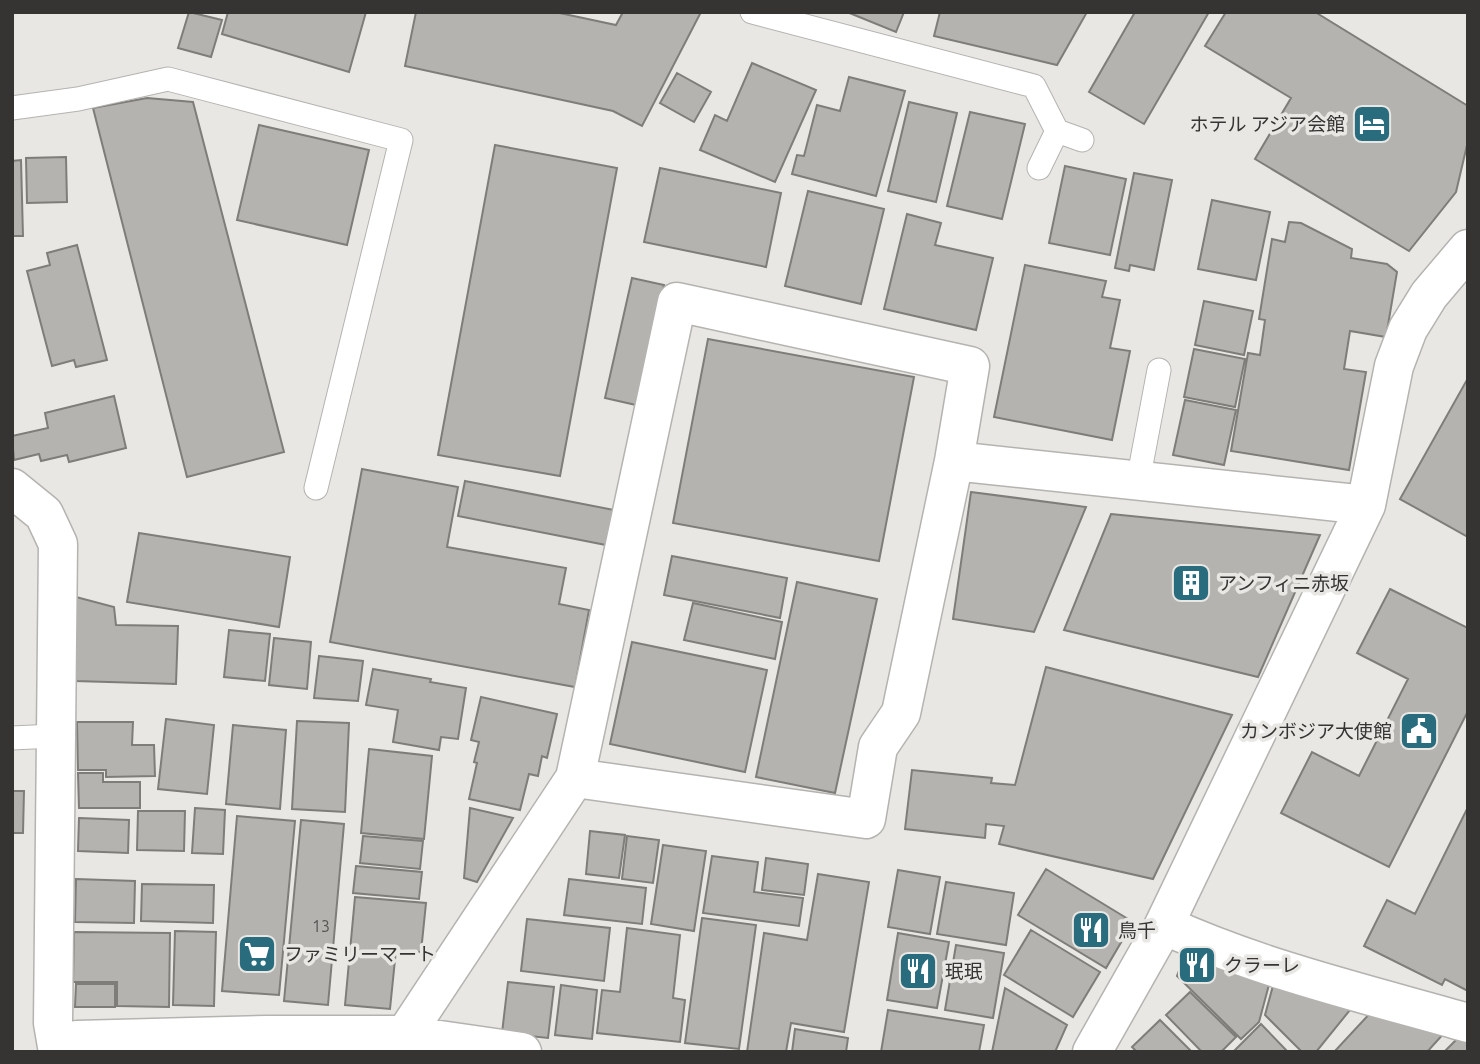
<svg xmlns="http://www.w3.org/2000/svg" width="1480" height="1064" font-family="Ubuntu,'Noto Sans JP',sans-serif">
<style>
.building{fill:#b5b3b0;stroke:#7f7d7a;stroke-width:2}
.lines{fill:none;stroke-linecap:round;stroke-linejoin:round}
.lane-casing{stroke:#b5b3b0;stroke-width:25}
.street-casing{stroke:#b5b3b0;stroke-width:41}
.secondary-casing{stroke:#b5b3b0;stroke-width:41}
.lane{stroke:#fff;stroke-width:23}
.street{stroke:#fff;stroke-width:38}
.secondary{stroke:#fff;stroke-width:38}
.labels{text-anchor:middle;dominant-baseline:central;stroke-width:7;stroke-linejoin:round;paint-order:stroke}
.number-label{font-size:16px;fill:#555452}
.poi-label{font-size:19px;fill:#353433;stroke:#e9e7e4;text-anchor:start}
</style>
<rect width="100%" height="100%" fill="#e9e7e4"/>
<path class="building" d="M189,12L222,20L211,57L178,48Z
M228,12H366L349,72L222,34Z
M416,12H555L616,25L623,12H701L642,126L613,111L405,66Z
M847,12H904L896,32Z
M940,12H1087L1057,65L934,36Z
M1135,12H1209L1144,124L1089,92Z
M1226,12H1315L1468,106V141L1456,192L1409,251L1255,159L1291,98L1205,46Z
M752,63L816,90L775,182L700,150L715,115L727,121Z
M677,73L711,92L694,122L660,103Z
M849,77L905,91L876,196L792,174L797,155L804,156L817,105L840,111Z
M147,98L193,102L284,452L187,477L93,108Z
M909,102L957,113L936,202L888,191Z
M970,112L1025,124L1002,219L947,206Z
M259,125L369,150L347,245L237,220Z
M495,145L617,168L560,476L438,455Z
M66,157L67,202L27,203L26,158Z
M21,160L23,236H12V161Z
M1065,166L1126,179L1110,255L1049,243Z
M660,168L781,193L766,267L644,242Z
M1134,173L1172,180L1154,270L1130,265L1129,271L1115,268Z
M808,191L884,209L861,304L785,286Z
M1212,200L1270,212L1256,280L1198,269Z
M907,214L941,223L935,245L993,258L976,330L884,309Z
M1289,222L1301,223L1352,249L1351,258L1387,264L1397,272L1386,337L1350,331L1344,369L1366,372L1349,470L1231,451L1248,353L1260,355L1265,320L1259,319L1272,239L1285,242Z
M77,245L107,360L76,367L74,360L52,366L27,271L50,265L47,253Z
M1025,265L1106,281L1102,297L1120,300L1110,348L1130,351L1112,440L994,417Z
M632,278L664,285L636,405L605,398Z
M1204,301L1253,311L1244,355L1195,345Z
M708,339L914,377L879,561L673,523Z
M1194,349L1245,359L1235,407L1184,397Z
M1468,378V537L1400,499Z
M114,396L126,448L69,462L67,455L41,461L39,454L14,460L12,436L48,428L45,413Z
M1185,400L1236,410L1224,465L1173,455Z
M362,469L458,487L447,547L566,568L559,604L589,610L575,687L330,642Z
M465,481L614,510L606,545L458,516Z
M971,492L1086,507L1034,632L953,619Z
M1111,514L1320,535L1258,677L1064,630Z
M139,533L290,557L279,627L127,602Z
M672,556L787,578L780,618L664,595Z
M797,582L877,599L835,793L756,777Z
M1390,589L1468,628V711L1389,867L1281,813L1312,752L1359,776L1408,679L1357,653Z
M76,597L114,607L116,625L178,626L176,684L75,681Z
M693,603L782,622L775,659L684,640Z
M229,630L270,634L265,681L224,677Z
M274,638L311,642L307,689L269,685Z
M632,642L767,670L745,772L610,744Z
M319,656L363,661L358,701L314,698Z
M1046,667L1232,715L1153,879L999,844L1004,826L986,824L985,838L905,829L912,770L992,778L991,783L1015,785Z
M373,669L431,679L430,682L466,688L458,739L441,737L439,750L393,742L398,710L366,705Z
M481,697L557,714L547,758L542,756L538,776L529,774L520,810L469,799L477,763L474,762L479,742L471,740Z
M166,719L214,725L207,794L158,789Z
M297,721L349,723L345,812L292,809Z
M77,722H133L132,745H154L155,776L106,777V770H78Z
M233,725L286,730L280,809L226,804Z
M369,749L432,756L424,839L361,833Z
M78,773H103V782H140V808H79Z
M12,791H24L23,833H12Z
M1468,807V991L1445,979L1442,985L1364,946L1387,900L1415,914Z
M195,808L225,810L223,854L192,853Z
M470,808L513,818L477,882L464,878Z
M138,811H185L184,851L137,850Z
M237,816L295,821L279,995L222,991Z
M79,818L129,820L128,853L78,851Z
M301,820L344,824L328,1005L284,1001Z
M590,831L625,835L619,878L586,874Z
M363,836L423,841L420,869L360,863Z
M627,836L659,840L653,883L622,879Z
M663,845L706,851L694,931L651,924Z
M712,856L758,862L754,892L803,898L799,926L703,913Z
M766,858L808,864L804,895L762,890Z
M356,866L422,872L419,899L353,893Z
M1046,869L1133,922L1106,968L1018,915Z
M898,870L940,877L930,934L888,927Z
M818,874L869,882L844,1032L791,1023L786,1052H747L764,933L807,940Z
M76,879L135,881L134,923L75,922Z
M569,879L646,888L642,924L564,915Z
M946,882L1014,893L1006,945L937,934Z
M142,884L214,885L213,923L141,921Z
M355,897L426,903L421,952L396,950L390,1009L345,1005Z
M702,918L756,925L739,1049L685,1043Z
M527,919L610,928L604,981L521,971Z
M627,928L680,935L673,998L685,1000L680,1042L597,1033L602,990L620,992Z
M1031,930L1100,972L1073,1017L1004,975Z
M175,931L216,932L214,1006L173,1005Z
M74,932L170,933L169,1007L117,1006V982H73Z
M898,933L949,942L937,1008L887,1000Z
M956,945L1004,953L993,1018L945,1010Z
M1186,952L1271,977L1259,1022L1241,1039L1177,976Z
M508,982L554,987L548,1038L502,1033Z
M1274,982L1354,1005L1316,1052H1302L1265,1015Z
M76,984H115V1007H75Z
M561,985L597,990L592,1039L555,1035Z
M1005,988L1067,1025L1055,1052H992Z
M1190,992L1236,1037L1221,1052H1202L1166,1015Z
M1374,1009L1446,1031L1427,1052H1334Z
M888,1010L984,1025L979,1052H881Z
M1160,1020L1192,1052H1137L1132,1047Z
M1261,1024L1288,1052H1233Z
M795,1029L848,1038L846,1052H792Z
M1463,1033L1468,1038V1052H1444Z"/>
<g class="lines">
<g class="lane-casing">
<path id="lane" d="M752,12L1034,86L1057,131L1039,168
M12,108L78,99L168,79L401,140L316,488
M1057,131L1082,140
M1138,481L1159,370
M12,738L54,736"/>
</g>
<g class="street-casing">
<path id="street" d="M954,461L1366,505
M12,488L44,514L58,544L53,1023L58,1052
M1164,925C1260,969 1366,994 1468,1023
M522,1052L405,1035L575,778L677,302L970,366L954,461L901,713L878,747L866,819L575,778
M1092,1052L1164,925L1366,505L1394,366L1408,329L1429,295L1468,249"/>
</g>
<g class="secondary-casing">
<path id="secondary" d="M63,1052L77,1040L267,1035H405"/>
</g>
<use href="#lane" class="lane"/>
<use href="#street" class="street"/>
<use href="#secondary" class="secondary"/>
</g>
<defs>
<g id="hotel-square" transform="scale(2.0125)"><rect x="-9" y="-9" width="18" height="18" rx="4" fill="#296c7e" stroke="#e9e7e4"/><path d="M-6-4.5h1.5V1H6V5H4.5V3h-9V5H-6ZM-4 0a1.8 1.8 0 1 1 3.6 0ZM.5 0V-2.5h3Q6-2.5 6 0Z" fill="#fff"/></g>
<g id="building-square" transform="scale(2.0125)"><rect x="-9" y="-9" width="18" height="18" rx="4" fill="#296c7e" stroke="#e9e7e4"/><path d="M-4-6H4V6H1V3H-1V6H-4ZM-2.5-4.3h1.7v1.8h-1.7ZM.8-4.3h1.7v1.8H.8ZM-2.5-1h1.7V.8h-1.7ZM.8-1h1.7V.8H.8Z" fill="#fff"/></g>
<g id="civic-square" transform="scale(2.0125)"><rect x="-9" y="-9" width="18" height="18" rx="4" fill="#296c7e" stroke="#e9e7e4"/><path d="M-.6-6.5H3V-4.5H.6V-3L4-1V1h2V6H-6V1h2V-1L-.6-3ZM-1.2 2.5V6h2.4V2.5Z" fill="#fff"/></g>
<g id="restaurant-square" transform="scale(2.0125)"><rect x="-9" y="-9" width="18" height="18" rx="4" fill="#296c7e" stroke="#e9e7e4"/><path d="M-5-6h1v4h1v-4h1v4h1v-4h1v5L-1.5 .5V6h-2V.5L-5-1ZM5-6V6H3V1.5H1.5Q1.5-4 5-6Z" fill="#fff"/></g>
<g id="supermarket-square" transform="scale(2.0125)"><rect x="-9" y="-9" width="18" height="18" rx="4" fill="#296c7e" stroke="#e9e7e4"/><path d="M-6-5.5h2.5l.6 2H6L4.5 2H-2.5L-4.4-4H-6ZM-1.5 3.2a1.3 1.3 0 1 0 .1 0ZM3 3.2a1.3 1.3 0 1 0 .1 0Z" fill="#fff"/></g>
</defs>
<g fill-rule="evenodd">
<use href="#hotel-square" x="1372" y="124"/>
<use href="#building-square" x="1191" y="583"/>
<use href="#civic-square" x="1419" y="731"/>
<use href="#restaurant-square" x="1091" y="930"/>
<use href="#supermarket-square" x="257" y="954"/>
<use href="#restaurant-square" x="1197" y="965"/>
<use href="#restaurant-square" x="918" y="971"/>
</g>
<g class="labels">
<g class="number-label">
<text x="321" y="926">13</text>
</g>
<g class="poi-label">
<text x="1345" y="124" text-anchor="end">ホテル アジア会館</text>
<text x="1218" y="583">アンフィニ赤坂</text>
<text x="1392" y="731" text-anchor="end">カンボジア大使館</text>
<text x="1118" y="930">鳥千</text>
<text x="284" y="954">ファミリーマート</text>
<text x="1224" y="965">クラーレ</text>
<text x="945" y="971">珉珉</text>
</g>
</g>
<rect width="1480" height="1064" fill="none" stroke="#353433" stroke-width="28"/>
</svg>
